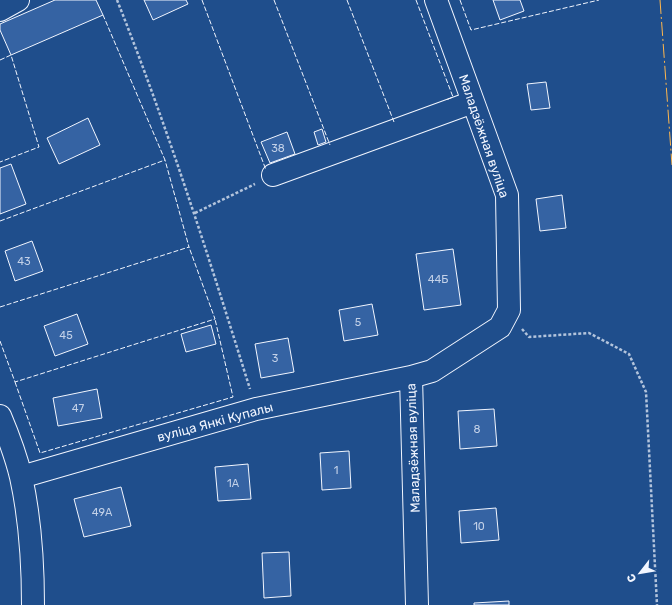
<svg xmlns="http://www.w3.org/2000/svg" width="672" height="605" font-family="Rubik,sans-serif">
<style>
.building{fill:#3563a3;stroke:#f2f6ff}
.lines{fill:none;stroke-linecap:round;stroke-linejoin:round}
.minor-casing{stroke:#f2f6ff;stroke-width:24}
.path{stroke:#b3c4dc;stroke-width:2.5;stroke-dasharray:3 2;stroke-linecap:butt}
.minor{stroke:#1f4e8c;stroke-width:22}
.fence{stroke:#f2f6ff;stroke-width:1;stroke-dasharray:5 2;stroke-linecap:butt}
.power{stroke:#ffb74d;stroke-width:1;stroke-dasharray:14 3 2 3;stroke-linecap:butt}
.labels{text-anchor:middle;dominant-baseline:central;stroke-width:3;stroke-linejoin:round;paint-order:stroke}
.number-label{font-size:11px;fill:#c3d1e8}
.street-label{font-size:13px;fill:#f2f6ff;stroke:#1f4e8c}
</style>
<rect width="100%" height="100%" fill="#1f4e8c"/>
<path class="building" d="M55,0H96L103,15L11,55L0,30V24Z
M144,0H186L188,4L153,20Z
M493,0H520L524,11L500,20Z
M546,82L550,108L531,110L527,84Z
M88,118L100,145L59,164L47,138Z
M322,129L326,142L318,145L314,132Z
M287,132L295,154L270,163L261,142Z
M11,164L26,204L0,214V168Z
M562,195L566,228L540,231L536,199Z
M32,241L43,271L15,281L5,251Z
M453,249L461,305L424,310L416,254Z
M372,304L378,335L344,341L339,310Z
M77,314L88,344L55,356L44,326Z
M211,325L216,344L186,352L181,334Z
M288,338L294,372L261,378L255,344Z
M97,389L102,418L58,426L53,398Z
M494,409L497,446L460,449L458,411Z
M349,451L351,488L322,490L320,453Z
M248,464L251,499L218,501L215,467Z
M121,487L131,526L84,537L74,499Z
M496,508L499,540L461,543L459,511Z
M289,552L291,596L264,598L262,553Z
M509,601V605H474V603Z"/>
<g class="lines">
<g class="minor-casing">
<path id="minor" d="M0,10L18,0
M273,175L473,102
M0,416C8,435 16,456 21,477C30,518 33,562 33,605
M21,477L256,409L411,377
M417,605L411,377L432,371L500,327L509,310L507,195L436,0"/>
</g>
<path class="path" d="M117,0C168,128 209,258 250,389
M195,213L255,184
M522,329L529,337L589,333L629,354L646,392L657,605"/>
<use href="#minor" class="minor"/>
<path class="fence" d="M202,0L266,170
M274,0L330,145
M347,0L394,122
M416,0L453,97L446,100
M460,0L471,30L599,0
M0,60L11,55L39,147L0,162
M0,221L165,160L103,15
M0,307L189,247L165,160
M0,341L15,382L215,319L189,247
M15,382L40,453L233,397L215,319"/>
<path class="power" d="M660,0L672,165"/>
</g>
<g class="labels">
<g class="number-label">
<text x="278" y="148">38</text>
<text x="24" y="261">43</text>
<text x="438" y="279">44Б</text>
<text x="358" y="322">5</text>
<text x="66" y="335">45</text>
<text x="275" y="358">3</text>
<text x="78" y="408">47</text>
<text x="477" y="429">8</text>
<text x="336" y="470">1</text>
<text x="233" y="483">1А</text>
<text x="102" y="512">49А</text>
<text x="479" y="526">10</text>
</g>
<g class="street-label">
<text transform="translate(484 136) rotate(71)">Маладзёжная вуліца</text>
<text transform="translate(215 422) rotate(-15)">вуліца Янкі Купалы</text>
<text transform="translate(413 448) rotate(-92)">Маладзёжная вуліца</text>
</g>
</g>
<g transform="translate(640 573) rotate(239)" stroke="#1f4e8c" stroke-width="3" paint-order="stroke">
<path d="M0-3L7 15L0 10L-7 15Z" fill="#f2f6ff"/>
<text y="-6" font-size="11" font-weight="bold" text-anchor="middle" fill="#f2f6ff">С</text>
</g>
</svg>
